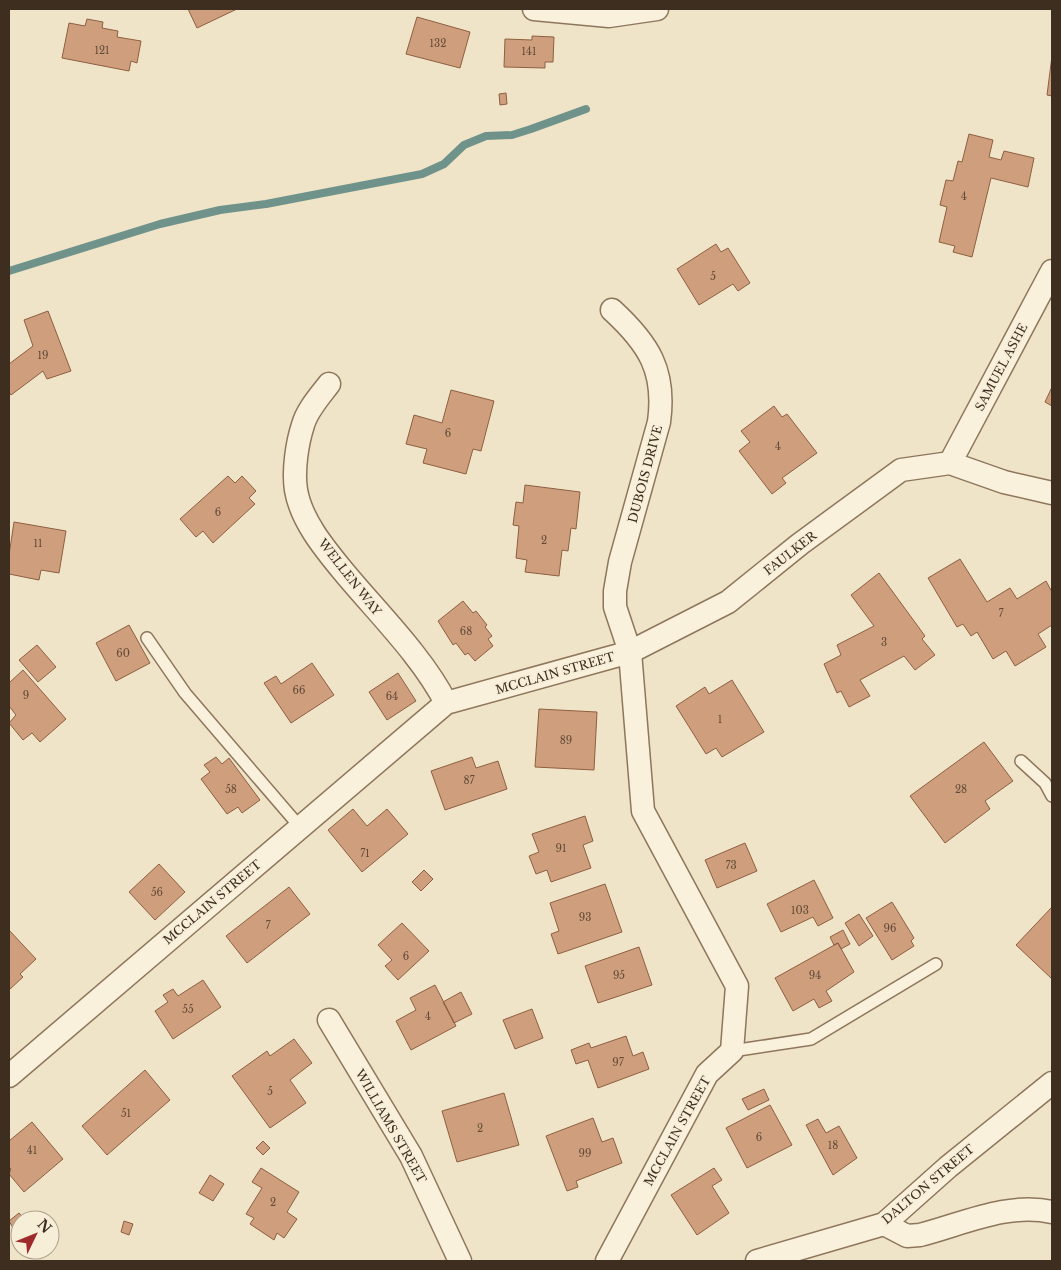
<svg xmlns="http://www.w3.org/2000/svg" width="1061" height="1270" font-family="'Libre Baskerville',serif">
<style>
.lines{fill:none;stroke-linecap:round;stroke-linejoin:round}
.stream{stroke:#6f938a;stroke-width:8}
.building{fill:#cf9f7d;stroke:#8d5f41}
.lane-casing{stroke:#8d765c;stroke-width:14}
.street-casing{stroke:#8d765c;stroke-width:25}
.lane{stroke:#faf1dc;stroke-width:11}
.street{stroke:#faf1dc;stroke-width:22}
.labels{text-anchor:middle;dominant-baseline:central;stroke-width:4;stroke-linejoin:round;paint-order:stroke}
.number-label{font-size:10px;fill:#624a37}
.street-label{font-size:12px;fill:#3d2e20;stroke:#f7eed8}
</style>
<rect width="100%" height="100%" fill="#f0e4c8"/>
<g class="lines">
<path class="stream" d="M9,271L160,224L220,210L266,204L422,174L444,164L464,145L486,136L512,135L531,129L586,109"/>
</g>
<path class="building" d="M188,9H237L197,28Z
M417,17L470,32L460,68L406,54Z
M87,19L103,22L102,28L118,31L117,37L141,41L137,63L131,61L129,71L62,58L69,23L85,26Z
M532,36L554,37L553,62H545V68L504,67L505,39L532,40Z
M1052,56V96L1047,95Z
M506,93L507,104L500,105L499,94Z
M969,134L993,140L989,157L1001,160L1004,151L1034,158L1028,187L991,178L972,257L953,252L955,246L939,242L947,207L940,205L946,180L953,181L958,161L962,162Z
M716,244L721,252L728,248L750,283L738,291L733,284L699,305L677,269Z
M48,311L71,371L47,379L43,371L11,395L9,392V364L33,346L24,320Z
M1052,387V406L1045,402Z
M451,390L494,401L481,451L473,449L466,474L423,463L427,449L406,444L414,415L442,423Z
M774,406L782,417L787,414L817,453L782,478L786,483L772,494L739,451L750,442L741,431Z
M228,476L235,483L242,476L256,491L249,498L255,504L213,543L203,531L196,537L180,519Z
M525,485L580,492L576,529L571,528L568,551L562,550L559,576L525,572L527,560L516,558L519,526L513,525L516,502L523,503Z
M14,522L66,531L59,573L41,570L39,580L9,574V555Z
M960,559L987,602L1010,588L1017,599L1046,581L1052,592V625L1038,634L1046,647L1015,666L1006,651L993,659L977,632L971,636L963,624L957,627L928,578Z
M879,573L925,636L922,639L935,655L915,670L904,656L860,680L870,696L849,707L841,691L837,693L824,664L841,655L837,645L874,626L851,595Z
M463,601L473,613L476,611L487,625L485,627L492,636L488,639L493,646L475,661L468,653L465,655L456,643L453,645L438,621Z
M129,625L150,663L116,681L96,643Z
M37,645L56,667L38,682L19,660Z
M312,663L334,695L291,723L264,683L276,676L281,684Z
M23,670L66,719L40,742L32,733L23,740L9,723L16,715L9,706V683Z
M398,673L416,701L387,720L369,692Z
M732,680L764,732L722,757L716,748L706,754L676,706L705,687L709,694Z
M539,709L597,712L594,770L535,767Z
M984,742L1013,781L985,801L990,809L945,843L910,796Z
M216,757L222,764L229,758L260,800L242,813L238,807L227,814L201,779L210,772L204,765Z
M472,757L476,768L498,761L507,789L445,810L431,771Z
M353,809L367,826L387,809L408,834L362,872L328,830Z
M585,816L593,841L583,845L591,868L551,882L547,870L536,874L529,856L539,852L532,834Z
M745,843L757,871L717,888L705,860Z
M159,864L185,892L155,920L129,892Z
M424,870L433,879L421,891L412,882Z
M814,880L833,918L818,926L813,917L781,932L767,904Z
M605,884L622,932L558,954L551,934L559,931L550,903Z
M289,887L310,914L247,963L226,936Z
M892,902L914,938L911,941L914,946L892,960L866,918Z
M1052,907V979L1016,945Z
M859,914L873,936L859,946L845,923Z
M402,923L429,951L398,980L385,966L392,960L378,945Z
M9,930L36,959L20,974L23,977L9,990Z
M843,930L850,944L841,949L838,943L834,945L830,937Z
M838,943L854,972L826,991L832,1001L819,1008L814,999L793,1011L775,978Z
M639,947L652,985L598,1003L585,966Z
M203,980L221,1007L173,1039L155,1011L168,1002L163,995L173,989L178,996Z
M435,985L456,1026L411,1050L396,1021L416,1010L410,998Z
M461,992L472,1014L454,1023L443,1002Z
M532,1009L543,1038L515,1049L503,1020Z
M626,1036L633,1056L643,1052L649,1069L598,1088L588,1060L576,1064L571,1050L589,1043L591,1048Z
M294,1039L312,1063L290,1080L306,1103L270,1128L232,1076L267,1051L270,1056Z
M145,1070L170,1100L107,1155L82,1126Z
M764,1089L769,1100L748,1110L742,1099Z
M504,1093L519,1145L457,1162L442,1111Z
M770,1105L792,1145L747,1168L726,1128Z
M593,1118L602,1142L613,1138L622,1163L576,1181L578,1187L567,1191L546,1136Z
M818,1119L826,1133L839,1126L857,1158L833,1175L806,1125Z
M32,1122L63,1159L24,1192L9,1174L11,1169L9,1167V1141Z
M263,1141L270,1148L263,1155L256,1148Z
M261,1168L299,1192L287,1212L297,1219L284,1238L277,1233L274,1240L250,1224L254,1218L246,1214L262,1188L252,1182Z
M714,1168L722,1180L712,1186L729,1213L697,1235L671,1195Z
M210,1175L224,1184L213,1201L199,1193Z
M19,1213L25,1220H20V1231L16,1233L9,1221Z
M124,1221L133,1224L129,1235L121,1232Z"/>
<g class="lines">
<g class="lane-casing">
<path id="lane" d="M147,638L185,693L300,827
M1021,761L1045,783L1052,796
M732,1051L811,1039L936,964"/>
</g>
<g class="street-casing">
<path id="street" d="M534,9L609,16L657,9
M329,384C320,396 307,410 303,425C297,443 293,471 296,490C301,520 324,548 343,571C376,611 423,657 446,703
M950,463L1052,271
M329,1020L411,1156L460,1261
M9,1076L446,703L630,652L728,602L800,544L901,470L950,463L1004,482L1052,493
M884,1224L907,1236L920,1235C963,1224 1008,1202 1052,1212
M607,1261L707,1074L732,1051L737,986L643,811L630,652L615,607V591L620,562L659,422C666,371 649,344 612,310
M757,1261L884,1224L948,1167L1052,1083"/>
</g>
<use href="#lane" class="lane"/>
<use href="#street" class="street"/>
</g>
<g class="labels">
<g class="number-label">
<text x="438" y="43">132</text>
<text x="102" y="50">121</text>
<text x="529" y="51">141</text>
<text x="964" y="196">4</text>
<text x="713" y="276">5</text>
<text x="43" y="355">19</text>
<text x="448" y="433">6</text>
<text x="778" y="446">4</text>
<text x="218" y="512">6</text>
<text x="544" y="540">2</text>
<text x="38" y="543">11</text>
<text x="1001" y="613">7</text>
<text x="466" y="631">68</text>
<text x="884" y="642">3</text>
<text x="123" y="653">60</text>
<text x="299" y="690">66</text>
<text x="26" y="695">9</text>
<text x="392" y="696">64</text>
<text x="720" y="719">1</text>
<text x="566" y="740">89</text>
<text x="469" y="780">87</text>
<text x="231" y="789">58</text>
<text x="961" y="789">28</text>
<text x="561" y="848">91</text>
<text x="365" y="853">71</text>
<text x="731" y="865">73</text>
<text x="157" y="892">56</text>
<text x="800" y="910">103</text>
<text x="585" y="917">93</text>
<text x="268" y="925">7</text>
<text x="890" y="928">96</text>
<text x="406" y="956">6</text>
<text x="619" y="975">95</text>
<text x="815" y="975">94</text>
<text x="188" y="1009">55</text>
<text x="428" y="1016">4</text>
<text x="618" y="1062">97</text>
<text x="270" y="1091">5</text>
<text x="126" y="1113">51</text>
<text x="480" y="1128">2</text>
<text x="759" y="1137">6</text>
<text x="833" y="1145">18</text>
<text x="32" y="1150">41</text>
<text x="585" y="1153">99</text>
<text x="273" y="1202">2</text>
</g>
<g class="street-label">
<text transform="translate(1001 367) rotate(-62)">SAMUEL ASHE</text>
<text transform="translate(645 474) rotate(-75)">DUBOIS DRIVE</text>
<text transform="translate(790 553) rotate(-38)">FAULKER</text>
<text transform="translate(350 577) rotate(52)">WELLEN WAY</text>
<text transform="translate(555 673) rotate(-16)">MCCLAIN STREET</text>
<text transform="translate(212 902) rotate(-40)">MCCLAIN STREET</text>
<text transform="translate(391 1126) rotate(60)">WILLIAMS STREET</text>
<text transform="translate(677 1131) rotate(-61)">MCCLAIN STREET</text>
<text transform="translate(928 1184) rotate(-40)">DALTON STREET</text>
</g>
</g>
<rect width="1061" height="1270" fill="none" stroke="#3d2e20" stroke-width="20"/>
<g transform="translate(35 1235) rotate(47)"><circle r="24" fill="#f7eed8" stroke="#ada18e"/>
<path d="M0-4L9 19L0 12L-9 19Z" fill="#9e2a2b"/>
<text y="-8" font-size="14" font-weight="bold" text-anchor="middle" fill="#3d2e20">N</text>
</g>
</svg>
